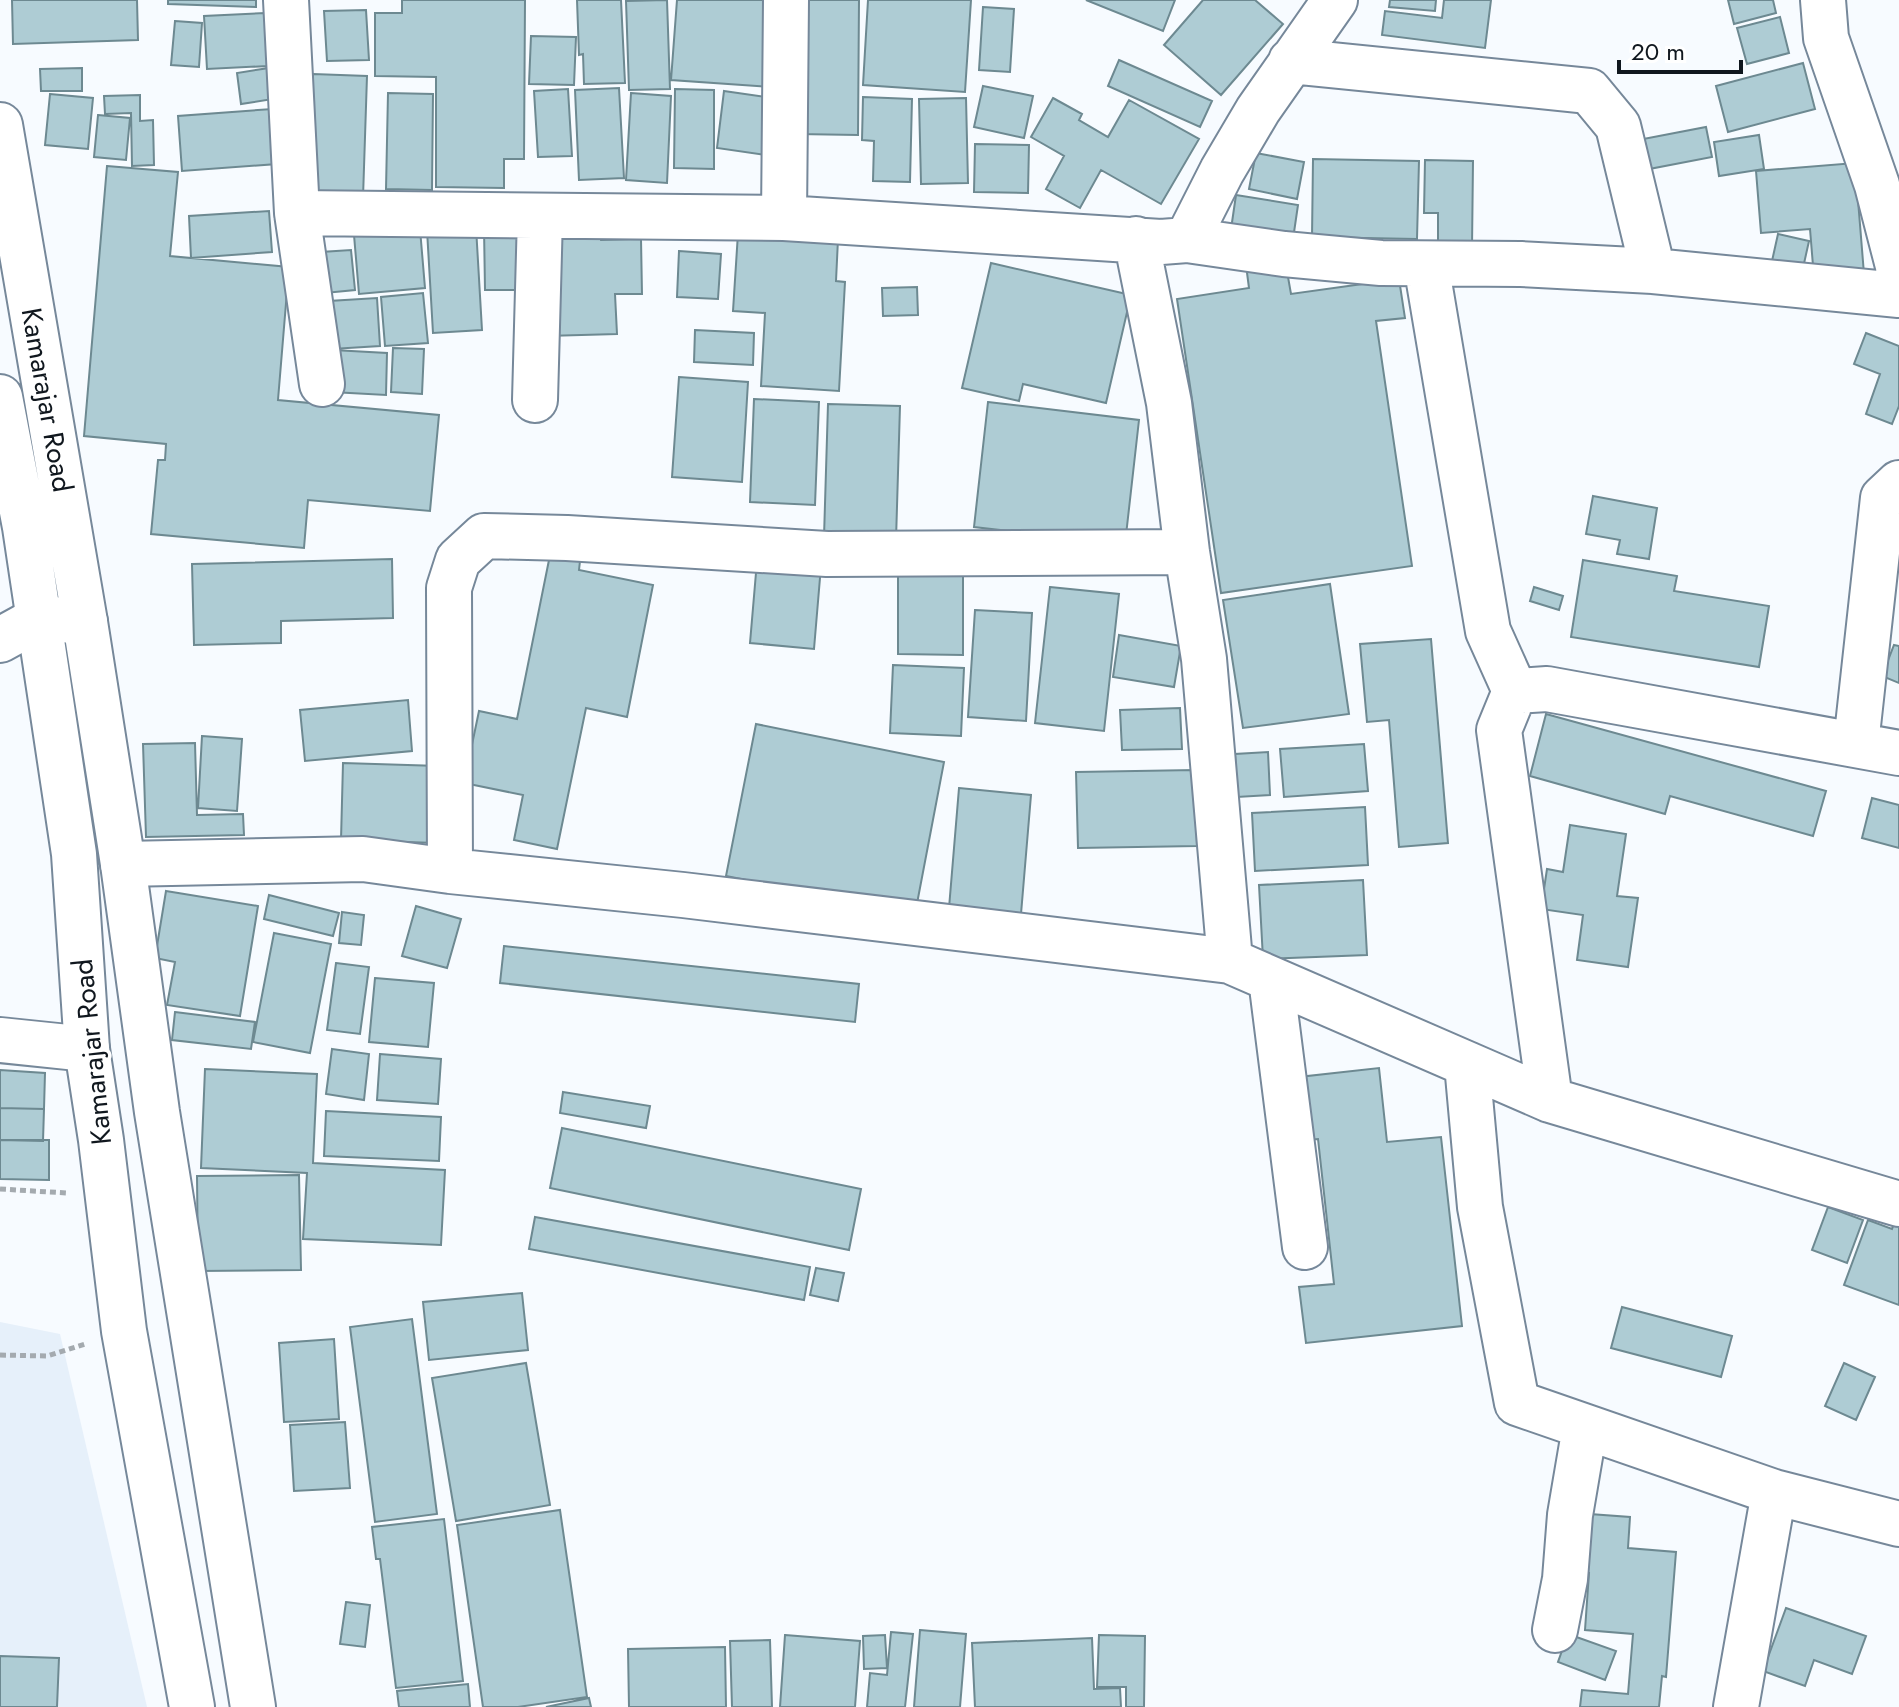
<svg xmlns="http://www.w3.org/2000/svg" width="1899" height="1707" font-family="Jost,sans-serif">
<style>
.built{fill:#e6f0fa}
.building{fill:#aeccd4;stroke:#6d8991;stroke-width:2}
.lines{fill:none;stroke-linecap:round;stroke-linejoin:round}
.minor-casing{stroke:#76889a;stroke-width:48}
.major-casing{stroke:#76889a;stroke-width:48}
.path{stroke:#a4aaaf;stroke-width:5;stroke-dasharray:6 4;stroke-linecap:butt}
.minor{stroke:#fff;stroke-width:44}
.major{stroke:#fff;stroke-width:44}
.labels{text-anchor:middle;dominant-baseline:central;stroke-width:7;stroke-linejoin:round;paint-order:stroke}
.street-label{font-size:28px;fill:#10171e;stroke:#fff}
</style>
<rect width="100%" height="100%" fill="#f7fbff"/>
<path class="built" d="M0,1322L60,1334L147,1707H0Z"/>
<path class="building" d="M12,0H137L138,40L13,44Z
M168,0H256V7L168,4Z
M402,0H525L524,159H504V188L436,187V77L375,76V13H402Z
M577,0H621L625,83L584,84L583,54L579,55Z
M667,0L670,89L629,90L626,1Z
M677,0H778L773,87L671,80Z
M808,0H859L858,135L797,134V40H808Z
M868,0H971L965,92L863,85Z
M1086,0H1175L1163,31Z
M1203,0H1255L1283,24L1221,95L1164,45Z
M1390,0H1436L1435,11L1389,7Z
M1444,0H1491L1485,48L1382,35L1385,11L1442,18Z
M1728,0H1773L1776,13L1734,24Z
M983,7L1014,9L1010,72L979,70Z
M366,10L369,60L327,61L324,11Z
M265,13L268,66L207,69L204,16Z
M1780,17L1789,53L1747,64L1737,28Z
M175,21L202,23L199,67L171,65Z
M531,36L576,37L574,85L529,84Z
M1119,60L1212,101L1200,127L1108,86Z
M1803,63L1815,109L1728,132L1716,86Z
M82,68V91H41L40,69Z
M269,68L273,99L241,104L237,73Z
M313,74L367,76L363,198L308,195Z
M983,86L1033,96L1024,138L974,127Z
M619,88L624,178L579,180L575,90Z
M568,89L572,156L538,157L534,91Z
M675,89L714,90V169L674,168Z
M724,91L780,99L772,156L717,148Z
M388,93L433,94L432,190L386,189Z
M631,93L671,96L667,183L626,180Z
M50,94L93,98L88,149L45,145Z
M140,95V121L153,120L154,165L132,166L131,113L105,114L104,96Z
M863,97L912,99L910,182L873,181L874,141L862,140Z
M966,98L968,183L921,184L919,99Z
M1053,98L1082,114L1079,120L1108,137L1129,100L1199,139L1161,204L1101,170L1080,208L1046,189L1064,156L1031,137Z
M272,109L277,164L182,171L178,116Z
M98,115L130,118L126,160L94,157Z
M1706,127L1712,157L1644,170L1638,140Z
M1759,135L1764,169L1719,176L1714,142Z
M975,144L1029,145L1028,193L974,192Z
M1256,153L1304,162L1297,199L1249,189Z
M1313,159L1419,161L1417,239L1312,237Z
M1425,160L1473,161L1472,248L1438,247V213H1424Z
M1855,163L1864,274L1814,278L1810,229L1761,233L1756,171Z
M107,166L178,172L170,256L289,267L278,400L439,415L430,511L308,500L304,548L151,534L158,460H165L166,444L84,436Z
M1236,195L1298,205L1292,246L1230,236Z
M269,211L272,252L191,258L189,216Z
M476,227L482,330L433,333L427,230Z
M484,228H529V290H485Z
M420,229L425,288L359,294L354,235Z
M738,233L838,239L836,281L845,282L839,391L761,386L765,313L733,311Z
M1778,234L1809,241L1803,268L1772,261Z
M600,236L601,240L641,239L642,294H615L617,334L546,336L543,237Z
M351,250L355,290L325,293L321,252Z
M679,251L721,254L718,299L677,297Z
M1285,260L1291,294L1399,279L1405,318L1376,321L1412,566L1221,593L1177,299L1249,288L1246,265Z
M991,263L1131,295L1106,403L1023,384L1019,401L962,388Z
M917,287L918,315L883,316L882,288Z
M423,293L428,343L385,346L381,297Z
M377,298L380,346L332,349L329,301Z
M695,330L754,333L753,365L694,362Z
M1866,333L1899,346V406L1892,424L1866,414L1880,374L1854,364Z
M393,348L424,349L422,394L391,392Z
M333,350L387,353L386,395L332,392Z
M679,377L748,382L742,482L672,477Z
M754,399L819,402L815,505L750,502Z
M988,402L1139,420L1125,544L974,527Z
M828,404L900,406L896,540L824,537Z
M1593,496L1657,508L1649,559L1617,554L1620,540L1586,534Z
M550,555L580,561L579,570L653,585L627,717L586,708L557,849L514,840L523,795L464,783L479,711L517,719Z
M392,559L393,618L281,621V643L194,645L192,564Z
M1583,560L1677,576L1674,591L1769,606L1759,667L1571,637Z
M757,561L821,566L814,649L750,643Z
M898,574L963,575V655L898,654Z
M1330,584L1349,714L1243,728L1223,600Z
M1050,587L1119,594L1104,731L1035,723Z
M1534,587L1563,596L1559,610L1530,601Z
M975,610L1032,613L1026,721L968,717Z
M1119,635L1181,646L1174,687L1113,677Z
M1431,639L1448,843L1399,847L1389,720L1367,722L1360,644Z
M1894,645L1899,646V683L1882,676Z
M893,665L964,668L961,736L890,733Z
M408,700L412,751L305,761L300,710Z
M1180,708L1182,749L1122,750L1120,710Z
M1546,714L1826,791L1813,836L1670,796L1665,814L1530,776Z
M756,724L944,762L915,914L726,876Z
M202,736L242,739L237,811L198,808Z
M195,743L197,815L243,814L244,835L146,837L143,744Z
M1364,744L1368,791L1284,797L1280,749Z
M1268,752L1270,795L1237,797L1235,754Z
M343,763L439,766L437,843L341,840Z
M1195,770L1197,846L1078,848L1076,772Z
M959,788L1031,795L1021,914L949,908Z
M1872,798L1899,805V848L1862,838Z
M1365,807L1368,865L1255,871L1252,813Z
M1570,825L1626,834L1617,896L1638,898L1628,967L1577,960L1583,915L1541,909L1547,869L1563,872Z
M1363,880L1367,955L1263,959L1259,885Z
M166,891L258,906L240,1016L167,1005L175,962L155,958Z
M269,895L339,913L333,936L264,919Z
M416,906L461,919L447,968L402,956Z
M342,912L364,915L361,945L339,943Z
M274,933L331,944L310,1053L253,1042Z
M504,946L859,984L855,1022L500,983Z
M336,963L369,967L360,1034L327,1030Z
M375,978L434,983L428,1047L369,1042Z
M175,1012L255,1022L251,1049L172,1040Z
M332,1049L369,1054L364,1100L326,1094Z
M380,1054L441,1059L438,1104L377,1100Z
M1379,1068L1387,1142L1441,1137L1462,1326L1306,1343L1299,1287L1334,1284L1318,1139L1306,1140L1299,1077Z
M205,1069L317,1074L313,1163L445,1170L441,1245L303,1239L307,1173L201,1168Z
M0,1070L45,1073L44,1109L0,1108Z
M563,1092L650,1106L646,1128L560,1113Z
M0,1108L44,1109L43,1141L0,1140Z
M326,1111L441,1117L439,1161L324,1156Z
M562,1128L861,1189L849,1250L550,1188Z
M0,1140H49V1180L0,1179Z
M299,1175L301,1270L198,1271L197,1176Z
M1828,1207L1863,1220L1847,1263L1812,1250Z
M535,1217L810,1267L804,1300L529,1249Z
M1896,1219L1899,1220V1305L1844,1285L1868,1220L1892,1229Z
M816,1268L844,1273L838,1301L810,1295Z
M522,1293L528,1350L429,1360L423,1302Z
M1622,1307L1732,1336L1721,1377L1611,1348Z
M412,1319L437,1514L375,1522L350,1327Z
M334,1339L339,1419L284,1422L279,1343Z
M526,1363L550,1505L456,1521L432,1378Z
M1844,1363L1875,1377L1856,1420L1825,1406Z
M345,1422L350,1488L294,1491L290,1425Z
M560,1510L587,1697L518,1707H483L457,1525Z
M1576,1513L1630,1517L1628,1548L1676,1552L1666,1677L1662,1676L1659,1707H1580L1582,1690L1628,1694L1633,1634L1585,1630L1589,1573L1572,1571Z
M444,1519L463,1681L396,1688L380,1559H376L372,1527Z
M346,1602L370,1605L365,1647L340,1644Z
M1786,1608L1866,1636L1852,1674L1814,1660L1805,1686L1763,1671Z
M920,1630L966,1634L960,1707H914Z
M891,1632L913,1634L905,1707H867L870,1673L887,1675Z
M1568,1634L1616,1651L1605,1680L1558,1662Z
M785,1635L860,1641L855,1707H780Z
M885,1635L887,1668L864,1669L863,1636Z
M1099,1635L1145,1636L1144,1707H1126V1687H1097Z
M1092,1638L1094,1689L1120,1688L1121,1707H975L972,1643Z
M770,1640L772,1707H732L730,1641Z
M725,1647L726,1707H629L628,1649Z
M0,1656L59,1658L57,1707H0Z
M468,1684L470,1707H399L397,1691Z
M589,1698L591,1707H546Z"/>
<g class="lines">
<g class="minor-casing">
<path id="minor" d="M286,0L297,213L322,384
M1823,0L1826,38L1877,185L1899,270
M1291,61L1589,91L1618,126L1653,271
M297,213L784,218L1161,242L1187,240L1222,171L1258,110L1335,0
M784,218L786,0
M1136,239L1169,403L1187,552L1204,659L1230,961
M1187,240L1284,254L1381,263L1521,264L1653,271L1899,295
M1426,264L1488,631L1515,691
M535,400L540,216
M0,640L40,618L85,622
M1856,744L1883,498L1899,483
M123,864L363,859L450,871L683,895L1230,961L1550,1100L1899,1204
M450,871L449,588L458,560L484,536L567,538L827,554L1187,552
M1271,979L1305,1247
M0,1040L87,1049
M1467,1064L1480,1207L1517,1403L1774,1492L1899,1524
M1550,1100L1499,730L1515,691L1547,689L1899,753
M1555,1630L1565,1579L1570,1515L1585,1427
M1736,1707L1774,1492"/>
</g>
<g class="major-casing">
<path id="major" d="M0,125L85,622L123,864L157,1112L253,1707
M0,397L25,527L74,854L87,1049L101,1140L124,1331L192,1707"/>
</g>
<path class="path" d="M0,1189L67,1193
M0,1355L47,1356L85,1344"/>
<use href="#minor" class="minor"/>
<use href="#major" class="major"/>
</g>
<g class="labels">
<g class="street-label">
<text transform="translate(47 400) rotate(80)">Kamarajar Road</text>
<text transform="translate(92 1052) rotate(-96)">Kamarajar Road</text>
</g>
</g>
<path d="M1619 60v12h122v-12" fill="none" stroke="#10171e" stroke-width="4"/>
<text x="1631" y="60" font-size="24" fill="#10171e" stroke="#ffffff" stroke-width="6" paint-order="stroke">20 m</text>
</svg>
